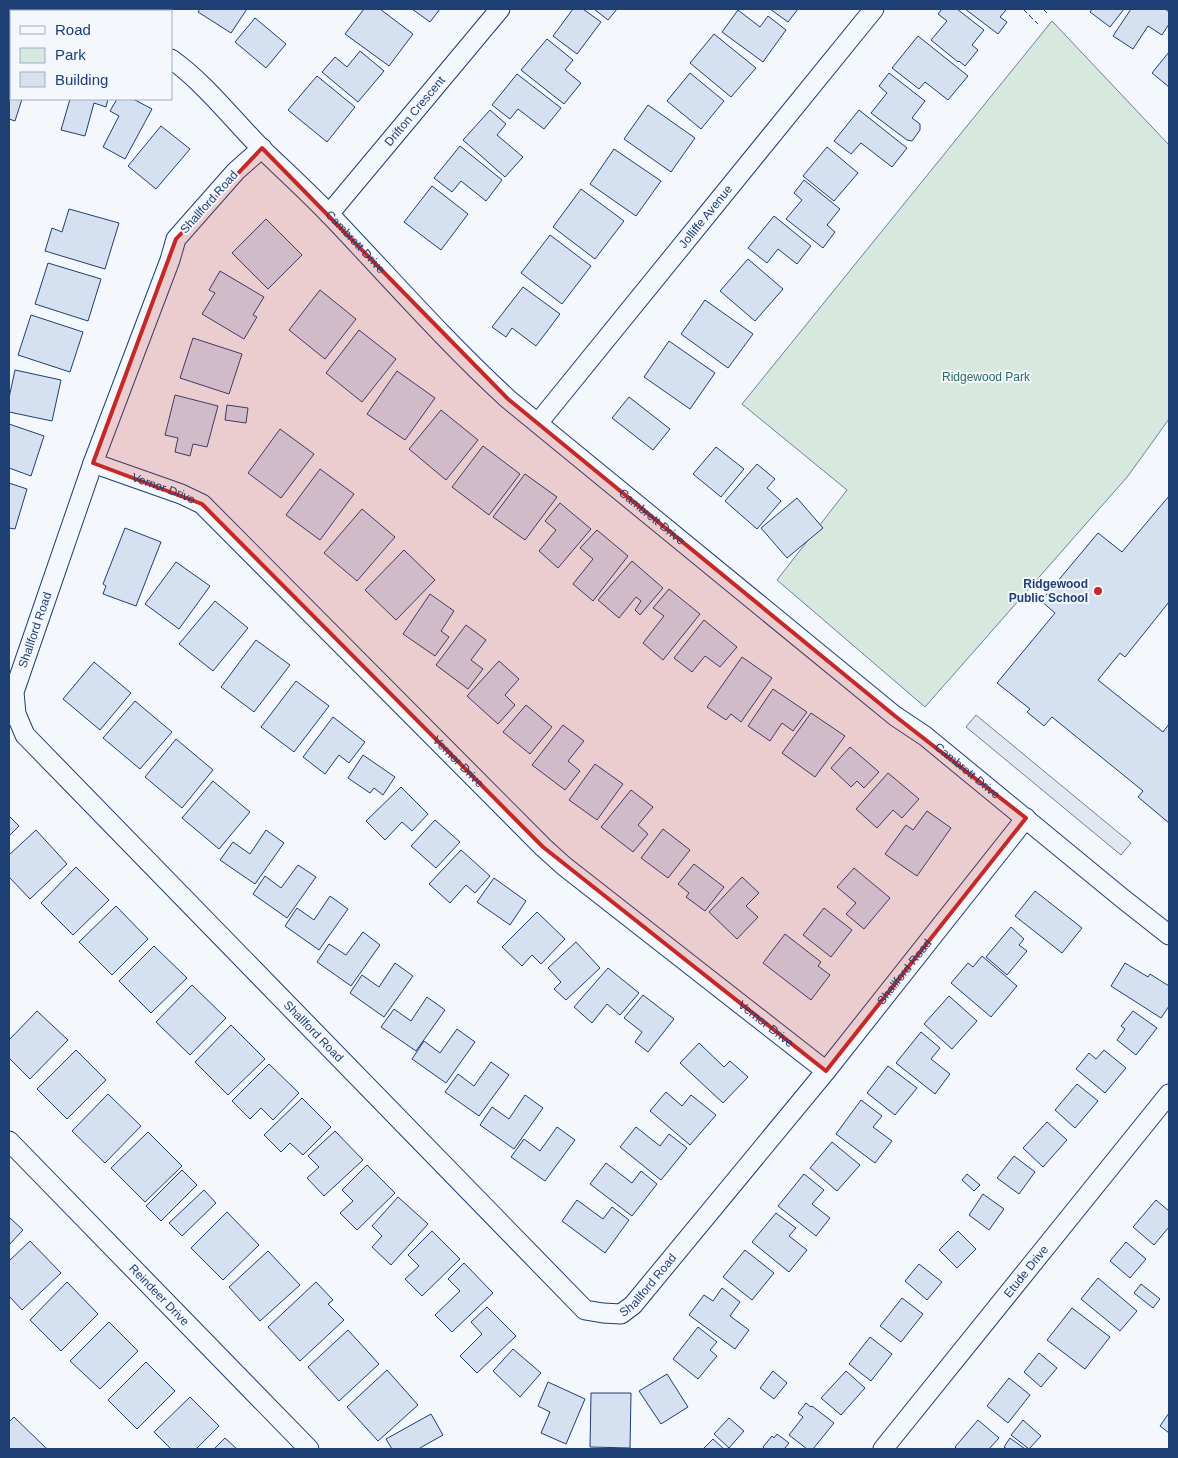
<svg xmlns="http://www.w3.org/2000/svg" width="1178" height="1458" font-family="Arial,sans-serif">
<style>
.green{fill:#d7e8df;stroke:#687fa3}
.parking{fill:#e3e8f0;stroke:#687fa3}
.building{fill:#d5e0f0;stroke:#1d3f73}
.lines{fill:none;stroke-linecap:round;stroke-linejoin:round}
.minor-casing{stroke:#1d3f73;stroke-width:21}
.minor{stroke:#f4f7fb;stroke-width:19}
.fence{stroke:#1d3f73;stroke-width:1;stroke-dasharray:6 2.5;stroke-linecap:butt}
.marked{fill:#c62828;fill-opacity:0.2;stroke:#c62828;stroke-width:4;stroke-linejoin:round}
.poi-dot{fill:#c62828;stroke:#f4f7fb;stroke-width:2}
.labels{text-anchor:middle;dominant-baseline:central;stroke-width:4;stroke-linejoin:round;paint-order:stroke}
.street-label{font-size:12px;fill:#1d3f73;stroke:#f4f7fb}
.park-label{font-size:12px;fill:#2c6c60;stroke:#f4f7fb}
.poi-label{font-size:12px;font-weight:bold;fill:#1d3f73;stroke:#f4f7fb;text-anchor:end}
</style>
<rect width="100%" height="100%" fill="#f4f7fb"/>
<path class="green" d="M1052,21L1169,145V419L1128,476L925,707L777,580L847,490L742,404Z"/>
<path class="parking" d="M976,715L1131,843L1121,855L966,727Z"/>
<path class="building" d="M200,9H247L231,33L198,12Z
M364,9H380L413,34L389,66L345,34Z
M412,9H440L430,22Z
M573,9H583L601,22L577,54L553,36Z
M594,9H617L608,20Z
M770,9H798L788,22Z
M942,9H957L984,30L972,45L978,50L965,66L959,61L958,62L931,40L947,21L938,14Z
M965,9H1005L1006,10L1000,17L1007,22L998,34Z
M1092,9H1124L1110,27L1090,12Z
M1131,9H1165L1169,12V24L1162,35L1148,26L1133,49L1113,36Z
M738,10L760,27L768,16L786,30L763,62L722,32Z
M255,18L286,44L266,68L235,42Z
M714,34L756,68L731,97L690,63Z
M918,36L968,76L948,100L925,82L919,89L892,68Z
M547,39L573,60L565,70L581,83L564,104L521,70Z
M9,45L11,46V72L9,71Z
M360,51L384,71L358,102L322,72L335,57L347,67Z
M1169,52V87L1152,73Z
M690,73L724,101L701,129L667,101Z
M889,73L925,101L912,118L920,124V130L912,141L907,140L871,113L887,93L879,86Z
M517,74L561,108L544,129L518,109L510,119L492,105Z
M317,76L355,107L327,142L288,110Z
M9,92H11V99H22L15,121L9,119Z
M70,99H108L106,107L94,103L85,136L61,130Z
M117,99H133L152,109L125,159L103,147L119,116L110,111Z
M648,105L695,138L671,172L624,139Z
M490,110L506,124L497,135L523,157L505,177L463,140Z
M859,110L907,148L892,167L861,143L851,154L834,141Z
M161,126L190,149L156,189L128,166Z
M460,146L502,180L486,201L461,181L452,192L434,178Z
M827,147L858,173L834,201L803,176Z
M614,149L661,181L636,216L590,184Z
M804,180L840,209L827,225L835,232L823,248L786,219L802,200L794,193Z
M432,186L468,214L441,250L404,222Z
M581,189L624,221L595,259L553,227Z
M69,209L119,223L105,269L45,251L52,228L62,232Z
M774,216L811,246L797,264L778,249L767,263L748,248Z
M266,219L302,255L268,289L232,253Z
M550,235L591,266L562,304L521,273Z
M748,259L783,289L755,321L720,291Z
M48,263L101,279L88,321L35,304Z
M220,271L264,297L253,315L257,317L244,339L202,314L215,293L209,290Z
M523,287L560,314L536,346L512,328L506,337L492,327Z
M320,290L356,319L325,359L289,330Z
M705,300L753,334L728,368L681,334Z
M31,315L83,332L70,372L18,355Z
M359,330L396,359L362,402L326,373Z
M193,338L242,354L229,394L180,378Z
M669,341L715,373L690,409L644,377Z
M15,370L61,380L52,421L9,412V398Z
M397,371L435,398L405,440L367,414Z
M175,395L218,406L207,447L193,444L190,456L175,452L178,438L165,435Z
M629,397L670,429L653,450L612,418Z
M227,405L248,408L246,423L225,420Z
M441,410L478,440L446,480L409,449Z
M9,424L44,436L31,476L9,468Z
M280,429L314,454L281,498L248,473Z
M483,446L520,474L489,515L452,487Z
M716,447L744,469L721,497L693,474Z
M757,464L775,479L767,488L781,501L757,529L725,501Z
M320,469L354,494L320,540L286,515Z
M525,474L557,497L525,540L493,517Z
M9,483L27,489L15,529L9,528Z
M1169,496V602L1125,657L1120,653L1098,680L1163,732L1169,724V823L1138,797L1143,791L1052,717L1044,726L1027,712L1030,709L997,683L1055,613L1041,601L1098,533L1122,552Z
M797,498L823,528L787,558L761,528Z
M560,503L591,529L558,568L539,551L556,530L545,521Z
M362,509L395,537L357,581L324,553Z
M125,528L161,542L136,606L103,594L106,586L103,584Z
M597,530L628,556L593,601L573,584L593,559L580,548Z
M404,550L435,580L396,620L365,590Z
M632,561L663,588L640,615L635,610L641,601L636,597L619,618L598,600Z
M176,562L210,586L179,629L145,604Z
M669,589L700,614L663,660L643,643L664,616L653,608Z
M430,594L454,611L441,631L449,637L435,656L403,634Z
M215,601L248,628L213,671L179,644Z
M704,620L737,647L720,667L705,656L692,672L674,658Z
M466,625L486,640L471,660L483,669L468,689L436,665Z
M256,640L290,665L254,712L221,687Z
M742,657L772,678L741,722L731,714L726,720L707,707Z
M499,661L519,679L505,695L515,705L498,724L467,696Z
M94,662L131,693L100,730L63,699Z
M296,681L329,706L294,752L261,727Z
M773,689L807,712L793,731L782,723L770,741L748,726Z
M135,701L172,732L140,769L103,738Z
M526,705L552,727L530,754L503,732Z
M811,713L845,736L815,777L782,753Z
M333,717L365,742L349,763L339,755L325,774L303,757Z
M563,725L584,741L568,761L580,771L565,790L532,765Z
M176,739L213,770L182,808L145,777Z
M850,747L879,772L864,788L857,781L851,787L831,768Z
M363,755L395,777L383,795L374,788L370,793L348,778Z
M595,764L623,784L597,820L569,800Z
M888,773L919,799L902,818L893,810L877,828L856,809Z
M213,781L250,812L219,849L182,818Z
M401,787L428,814L412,831L402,822L385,840L366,821Z
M631,790L653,807L638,825L648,834L633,852L601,827Z
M927,811L951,828L917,876L885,854L906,825L913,830Z
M9,816L19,826L9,836Z
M435,820L460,842L436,868L411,846Z
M663,829L690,850L668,878L641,858Z
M36,830L67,864L30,899L9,877V855Z
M266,830L284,843L255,884L220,860L233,842L250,854Z
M461,850L490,876L475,893L466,885L450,903L429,884Z
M694,864L724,887L705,911L686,897L689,893L678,884Z
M298,865L316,877L287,918L253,894L265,876L281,888Z
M76,867L109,900L73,935L41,903Z
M854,868L890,898L864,929L846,914L856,903L837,887Z
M742,877L759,893L746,906L758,917L737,939L709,912Z
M494,878L526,901L510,925L477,902Z
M1035,891L1082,928L1062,953L1015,916Z
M330,896L348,909L319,950L285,926L297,908L314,920Z
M116,906L148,939L112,975L79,942Z
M824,908L852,930L831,957L803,935Z
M537,912L565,939L541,964L532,955L522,966L502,947Z
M1011,927L1024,939L1019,945L1027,951L1007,975L986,957Z
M363,932L380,945L351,986L317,962L329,944L346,955Z
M785,934L821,962L818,966L830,975L811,1000L763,963Z
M576,942L600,968L566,1000L554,989L561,982L548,968Z
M154,946L187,978L151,1013L119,981Z
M982,956L1017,986L991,1017L951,983L968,963L973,967Z
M395,963L413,976L384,1017L350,993L362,975L379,987Z
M1125,963L1148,977L1150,974L1169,986V1006L1161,1018L1111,986Z
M608,968L639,993L620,1015L607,1004L592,1023L574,1007Z
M192,985L226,1018L190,1055L156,1022Z
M643,995L674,1019L648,1052L635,1042L642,1032L624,1018Z
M949,996L977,1021L952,1049L924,1024Z
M427,997L445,1010L416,1051L381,1027L394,1009L411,1021Z
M37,1011L68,1040L30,1079L9,1058V1040Z
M1133,1011L1157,1028L1136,1055L1117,1040L1125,1029L1121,1026Z
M231,1025L265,1059L228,1095L195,1062Z
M457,1029L475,1042L446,1083L412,1059L424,1041L440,1053Z
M921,1032L940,1048L931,1059L950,1074L935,1094L896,1063Z
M699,1043L724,1067L730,1061L748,1077L723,1103L680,1063Z
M76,1050L106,1080L67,1119L37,1089Z
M1104,1050L1126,1068L1105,1093L1076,1069L1089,1053L1096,1059Z
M491,1062L509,1075L479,1116L445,1092L458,1074L474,1086Z
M269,1064L299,1093L273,1120L261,1108L250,1119L232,1101Z
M888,1066L917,1088L895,1115L867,1093Z
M1077,1084L1098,1101L1075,1128L1055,1110Z
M666,1092L682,1106L691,1095L716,1115L690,1145L650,1111Z
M108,1094L141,1126L105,1163L72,1131Z
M525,1095L543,1108L514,1149L480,1125L492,1107L509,1119Z
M302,1098L331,1127L303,1155L290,1143L281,1152L264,1135Z
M861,1100L882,1116L873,1127L892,1141L875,1163L836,1134Z
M1047,1122L1067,1140L1043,1167L1023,1148Z
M557,1127L575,1140L545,1181L511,1157L524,1139L540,1151Z
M636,1127L660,1146L669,1134L687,1148L661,1180L620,1147Z
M335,1131L363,1160L324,1196L307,1178L319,1167L308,1156Z
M148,1132L182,1166L145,1202L111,1168Z
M832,1142L860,1165L837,1191L810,1168Z
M1014,1156L1035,1172L1019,1194L997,1178Z
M606,1163L632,1183L641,1171L657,1184L632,1216L590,1184Z
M367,1165L395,1193L357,1230L340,1213L353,1201L342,1190Z
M182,1170L197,1185L161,1221L146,1206Z
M804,1174L824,1190L812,1204L830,1218L816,1236L778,1206Z
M967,1174L980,1185L974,1191L962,1180Z
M204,1190L216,1203L182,1236L169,1223Z
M983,1194L1004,1209L989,1230L969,1215Z
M398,1197L428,1224L391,1265L372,1247L382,1236L372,1226Z
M577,1200L603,1219L612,1207L629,1220L605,1253L562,1221Z
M1156,1200L1169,1211V1227L1154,1245L1133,1227Z
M227,1212L259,1245L223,1280L191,1248Z
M776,1213L796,1228L789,1236L807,1250L789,1272L752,1242Z
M9,1217L23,1230L9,1245Z
M432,1231L460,1259L422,1296L405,1279L419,1266L408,1255Z
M958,1231L976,1249L957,1268L939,1250Z
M30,1241L61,1273L22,1310L9,1296V1261Z
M1126,1242L1146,1259L1130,1278L1110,1261Z
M745,1250L774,1273L752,1300L723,1277Z
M268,1251L300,1285L260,1321L229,1287Z
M464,1263L493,1293L452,1332L435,1315L460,1291L448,1279Z
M919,1264L942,1282L927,1300L905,1281Z
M1098,1278L1137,1311L1120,1331L1081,1299Z
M67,1282L98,1314L61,1351L30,1320Z
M316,1282L333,1300L328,1304L344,1320L300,1361L268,1327Z
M1141,1284L1160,1299L1153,1308L1134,1293Z
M722,1288L740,1302L730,1316L749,1330L735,1349L689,1315L704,1295L713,1301Z
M902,1298L923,1314L901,1342L880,1326Z
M487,1307L516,1336L477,1373L460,1356L482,1334L471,1322Z
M1072,1308L1110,1337L1085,1369L1047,1340Z
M109,1322L138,1351L100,1389L70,1361Z
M698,1327L717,1342L710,1350L717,1356L698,1379L673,1359Z
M348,1330L379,1364L339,1401L308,1367Z
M870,1337L892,1354L871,1381L849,1364Z
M513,1349L541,1373L520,1397L493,1371Z
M1039,1353L1057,1368L1041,1387L1024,1372Z
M146,1362L175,1391L137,1429L108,1400Z
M387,1370L418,1405L378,1441L347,1407Z
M773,1371L787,1383L774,1399L760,1388Z
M846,1371L865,1388L841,1415L821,1398Z
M667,1374L688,1407L661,1424L639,1391Z
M1009,1378L1030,1395L1008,1423L987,1406Z
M548,1382L585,1399L566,1444L541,1433L550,1412L538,1406Z
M591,1393H631L630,1448L590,1447Z
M190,1397L219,1426L196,1449H171L154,1432Z
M806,1403L811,1407L812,1406L834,1423L813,1449H807L789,1435L803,1417L798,1413Z
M1169,1413V1433L1160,1426Z
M431,1414L443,1435L420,1448L421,1449H392L386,1439Z
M14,1417L47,1449H9V1422Z
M729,1418L744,1431L729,1448L714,1434Z
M978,1420L999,1438L989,1449H957L955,1447Z
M1023,1420L1041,1436L1029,1449L1011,1435Z
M777,1434L789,1443L785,1448L787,1449H765L763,1447L772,1436L774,1438Z
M225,1438L237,1449H214Z
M1010,1438L1025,1449H1007L1004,1447Z
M713,1439L724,1449H703Z"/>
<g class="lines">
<g class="minor-casing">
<g id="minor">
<path d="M54,9L61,11"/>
<path id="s1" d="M171,59C204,82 234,121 263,150C286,172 309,193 331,216C390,278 446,342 508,399L895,716L925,736L1122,898L1169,935"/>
<path id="s2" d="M262,148L236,171L176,239L170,260L93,463L14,692L16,714L25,735L585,1310L603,1313L621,1314L633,1305L826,1071L1026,818"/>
<path id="s3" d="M329,214L500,9"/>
<path id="s4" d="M538,423L874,9"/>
<path id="s5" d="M93,463L181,494L202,504L543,847L564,866L826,1071"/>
<path id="s6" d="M9,1141L309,1449"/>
<path id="s7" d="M883,1449L1169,1094"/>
</g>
</g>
<use href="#minor" class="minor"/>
<path class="fence" d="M1023,9L1038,24
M1043,9L1047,13"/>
</g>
<path class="marked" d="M262,148L508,399L895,716L1026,818L826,1071L543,847L202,504L93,463L176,239Z"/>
<circle class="poi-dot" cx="1098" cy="591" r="5"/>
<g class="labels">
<g class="street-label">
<text stroke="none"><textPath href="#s3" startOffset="134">Drifton Crescent</textPath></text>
<text transform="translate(209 202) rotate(-48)">Shallford Road</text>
<text stroke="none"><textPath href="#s4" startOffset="266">Jolliffe Avenue</textPath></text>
<text stroke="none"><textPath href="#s1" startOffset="260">Cambrett Drive</textPath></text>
<text stroke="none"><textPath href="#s5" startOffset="75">Vernor Drive</textPath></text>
<text stroke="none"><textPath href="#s1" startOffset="665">Cambrett Drive</textPath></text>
<text transform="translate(35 630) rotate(-71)">Shallford Road</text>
<text stroke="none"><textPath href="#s5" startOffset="480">Vernor Drive</textPath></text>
<text stroke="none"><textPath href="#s1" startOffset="1070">Cambrett Drive</textPath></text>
<text stroke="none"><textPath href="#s2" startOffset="1935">Shallford Road</textPath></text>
<text stroke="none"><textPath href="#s5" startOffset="885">Vernor Drive</textPath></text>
<text stroke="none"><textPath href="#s2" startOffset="1065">Shallford Road</textPath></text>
<text stroke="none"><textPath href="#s7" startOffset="228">Etude Drive</textPath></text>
<text stroke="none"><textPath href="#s2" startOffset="1530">Shallford Road</textPath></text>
<text stroke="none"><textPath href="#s6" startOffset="215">Reindeer Drive</textPath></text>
</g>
<g class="park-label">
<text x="986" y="377">Ridgewood Park</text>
</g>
<g class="poi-label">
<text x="1088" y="584">Ridgewood<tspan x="1088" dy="14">Public School</tspan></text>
</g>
</g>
<rect width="1178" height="1458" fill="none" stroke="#1d3f73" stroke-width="20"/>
<rect x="10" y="10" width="162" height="90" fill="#f4f7fb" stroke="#9eadc5"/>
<rect x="20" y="26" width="25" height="8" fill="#f4f7fb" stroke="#9eadc5"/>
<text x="55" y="35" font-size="15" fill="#1d3f73">Road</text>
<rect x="20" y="48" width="25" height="15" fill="#d7e8df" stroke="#9eadc5"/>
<text x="55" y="60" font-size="15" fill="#1d3f73">Park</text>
<rect x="20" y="72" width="25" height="15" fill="#d5e0f0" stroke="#9eadc5"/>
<text x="55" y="85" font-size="15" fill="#1d3f73">Building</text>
</svg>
